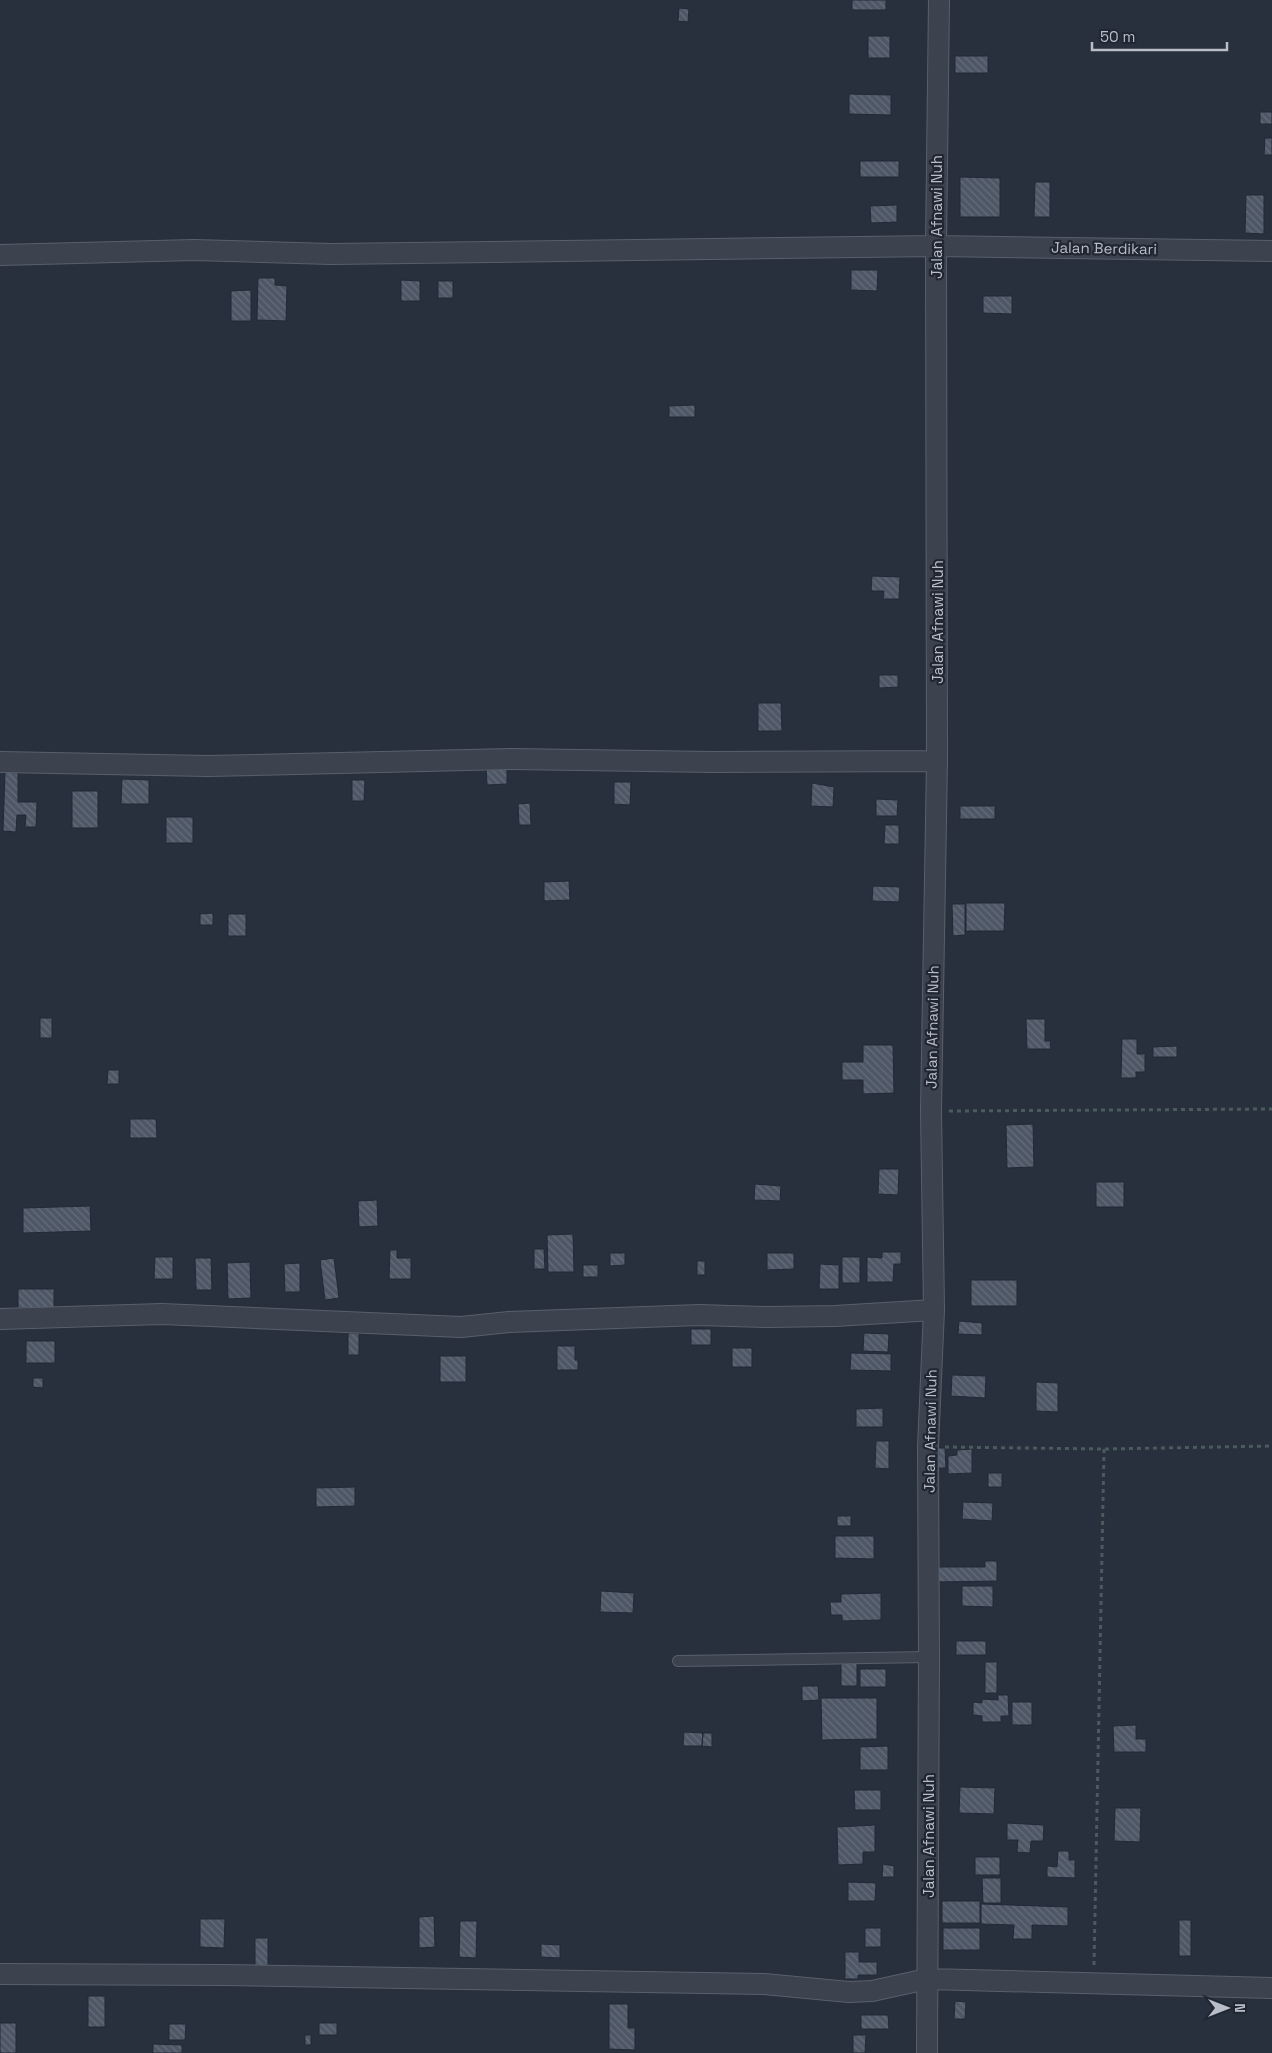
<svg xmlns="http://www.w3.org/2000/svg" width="1272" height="2053" font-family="'Space Grotesk',sans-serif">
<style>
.building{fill:url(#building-back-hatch);stroke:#222935}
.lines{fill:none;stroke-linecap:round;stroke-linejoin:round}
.lane-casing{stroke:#59606b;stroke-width:12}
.street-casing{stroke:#59606b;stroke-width:22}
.path{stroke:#4a5a5d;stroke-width:3;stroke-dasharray:4 4;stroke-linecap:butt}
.lane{stroke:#3c424e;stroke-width:10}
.street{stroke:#3c424e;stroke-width:20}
.labels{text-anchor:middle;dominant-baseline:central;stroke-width:4.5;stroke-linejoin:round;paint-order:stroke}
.street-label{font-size:15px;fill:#b8bdc8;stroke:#202733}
</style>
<defs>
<pattern id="building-back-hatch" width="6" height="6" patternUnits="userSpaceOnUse" patternTransform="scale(1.25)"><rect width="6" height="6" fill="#4e5766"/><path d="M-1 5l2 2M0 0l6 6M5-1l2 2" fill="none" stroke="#656d7a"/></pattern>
</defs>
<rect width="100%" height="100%" fill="#28303d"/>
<path class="building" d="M852,0H886V10H852Z
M679,8L689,9L688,22L678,21Z
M868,36H890V58H868Z
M955,56H988V73H955Z
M849,94L891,95V115L849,114Z
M1260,112H1272V124H1260Z
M1265,138H1272V155H1264Z
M860,161H899V177H860Z
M960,177L1000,178V217H960Z
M1035,182H1050V217H1034Z
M1246,195H1264V234L1245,233Z
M897,205V222L871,223L870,206Z
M851,270H878L877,291L851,290Z
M258,278H275V285L287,286L286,321L257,320Z
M401,280L420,281V301H401Z
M438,281H453V298H438Z
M251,290V321H231V291Z
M983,296H1012V314L983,313Z
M695,405V417H669V406Z
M872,576L900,577L899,599H883L884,591H871Z
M879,675H898V687L879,688Z
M758,703H781L782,731H758Z
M507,764V784L487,785L486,765Z
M5,772L18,773V802H37L36,827H25L26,815H17L16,832L3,831Z
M122,779L149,780V804H121Z
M352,780H365L364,801H352Z
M614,782H631L630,805L614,804Z
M812,783L834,787L833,807L811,806Z
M72,791H98V828H72Z
M876,799L898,800L897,816H876Z
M530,803L531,825H519L518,804Z
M960,806H995V819H960Z
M166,817H193V843H166Z
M885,825H899V844H884Z
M569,881L570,900L544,901V882Z
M873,886L900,887L899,902L872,901Z
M966,903H1005L1004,931H966Z
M952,904H965V935L953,936Z
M213,913V925H200V914Z
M228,914H246V936H228Z
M40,1018H52V1038H40Z
M1026,1019H1045V1041H1050L1051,1049H1027Z
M1122,1039H1137V1054H1145V1072H1136V1078H1121Z
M863,1045H893L894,1093L863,1094V1080H842V1062H863Z
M1177,1046V1057H1153V1047Z
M108,1070H119V1084H107Z
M130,1119H156L157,1138H130Z
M1033,1124L1034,1167L1007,1168L1006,1125Z
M879,1169H899L898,1195L878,1194Z
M1096,1182H1124V1207H1096Z
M755,1184L781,1186L780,1201L754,1200Z
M377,1200L378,1226L359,1227L358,1201Z
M90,1206L91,1231L23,1233V1208Z
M573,1234L574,1272H548L547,1235Z
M534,1249H544L545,1269H534Z
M390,1250H397V1258H411V1279H389Z
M882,1252H901V1264H894L893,1282H867V1257L882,1258Z
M610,1253H625V1265L610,1266Z
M767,1253H794V1269L767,1270Z
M155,1257H173V1279H154Z
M842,1257H860V1283H842Z
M195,1258H211L212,1290H196Z
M334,1258L339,1298L325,1300L320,1260Z
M697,1261H705V1275H697Z
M250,1262L251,1298L228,1299L227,1263Z
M300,1263V1292H285L284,1264Z
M820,1264L839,1265V1289H819Z
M583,1265H598V1277H583Z
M971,1280H1017V1306H971Z
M18,1289H54V1308H18Z
M959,1321L982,1323V1335L958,1334Z
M691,1329H711V1345H691Z
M348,1333H359V1355H348Z
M864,1333L889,1334L888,1352L863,1351Z
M26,1341H55V1363H26Z
M557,1346H575V1360H578V1370H557Z
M732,1348H752V1367H732Z
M851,1353L891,1354V1371L850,1370Z
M440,1356H466V1382H440Z
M952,1375L986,1376L985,1398L951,1396Z
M33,1378H43V1388L33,1387Z
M1036,1382L1058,1383V1412L1036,1411Z
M883,1408V1427H856V1409Z
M876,1441H889V1469L875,1468Z
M935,1448H945L946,1468H936Z
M972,1449V1473L948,1474V1456L957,1455V1450Z
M988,1473H1002V1487H988Z
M355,1487V1506L316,1507V1488Z
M963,1502L993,1503L992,1521L962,1519Z
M837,1516H851V1526H837Z
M835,1536H874V1559L835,1558Z
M985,1561H997V1581L934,1582V1567H985Z
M962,1586H993V1607L962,1606Z
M601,1591L634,1593L633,1613L600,1612Z
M881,1593V1620L842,1621V1615H831L830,1602H841V1594Z
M956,1641H986V1655H956Z
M841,1662H857V1686H841Z
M985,1662H997V1693H985Z
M860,1669H886V1687H860Z
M802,1686H818L819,1700L802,1701Z
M998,1695H1008L1009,1716H1001V1722H982V1716L973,1715V1702L982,1703V1699L998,1700Z
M821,1698H877V1739L822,1740Z
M1012,1702H1032V1725H1012Z
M1136,1725V1739H1146V1752H1114L1113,1726Z
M684,1732L703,1733L702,1746H683Z
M703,1733H712V1747L702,1746Z
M888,1746V1770H860V1747Z
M960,1787L995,1788L994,1814L959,1813Z
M854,1790H881V1810H855Z
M1115,1808H1141L1140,1842L1114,1841Z
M1007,1823L1044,1825L1043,1841H1031L1030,1853L1017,1852L1018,1840H1007Z
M875,1825V1852H863V1864L838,1865L837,1827Z
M1058,1851H1069V1860H1075V1878L1047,1877V1866L1057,1867Z
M975,1857H1000V1875H975Z
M883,1864L894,1866V1877H882Z
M982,1878H1001V1903H983Z
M848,1882L876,1883L875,1901H848Z
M942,1901H980V1923H942Z
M981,1904L1068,1907V1926L1032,1925V1939H1013L1014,1925L981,1924Z
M434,1916L435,1947L419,1948V1917Z
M200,1919H225L224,1948L200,1947Z
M1179,1920H1191V1956H1179Z
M460,1921H477L476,1958L459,1957Z
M865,1928H881V1947H865Z
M943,1928H980V1950H943Z
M255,1938H268V1966H255Z
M541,1944L560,1945V1958L541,1957Z
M845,1952H859V1962H877V1975H858V1979H845Z
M88,1996H105V2027H88Z
M955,2001L966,2002L965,2019H954Z
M609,2004H628V2028H635V2050L609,2049Z
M861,2015H888L889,2029H861Z
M0,2023H16V2053H0Z
M319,2023H337V2035H319Z
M169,2024H186L185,2040H169Z
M305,2035H311V2045H305Z
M853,2035H866L865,2053H853Z
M153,2044L182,2045V2053H153Z"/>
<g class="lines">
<g class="lane-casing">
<path id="lane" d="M678,1661L929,1657"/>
</g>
<g class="street-casing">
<path id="street" d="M0,255L194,250L331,254L936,246L1272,251
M0,762L208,766L512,759L713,762L937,761
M0,1319L162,1314L461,1327L509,1322L699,1315L767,1317L835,1316L934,1310
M0,1974L224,1975L764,1984L849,1992L872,1991L927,1979L1272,1988
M927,2053L929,1657L928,1447L934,1310L931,1111L937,761L936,246L939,0"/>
</g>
<path class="path" d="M949,1111L1272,1109
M945,1447L1104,1449L1272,1446
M1094,1965L1104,1449"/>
<use href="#lane" class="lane"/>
<use href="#street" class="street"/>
</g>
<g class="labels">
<g class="street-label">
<text transform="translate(936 217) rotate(-90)">Jalan Afnawi Nuh</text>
<text transform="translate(1104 248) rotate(1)">Jalan Berdikari</text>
<text transform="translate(937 622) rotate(-90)">Jalan Afnawi Nuh</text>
<text transform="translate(932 1027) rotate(-89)">Jalan Afnawi Nuh</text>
<text transform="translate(930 1431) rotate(-89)">Jalan Afnawi Nuh</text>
<text transform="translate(928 1836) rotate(-90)">Jalan Afnawi Nuh</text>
</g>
</g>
<g transform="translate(1227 2008) rotate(90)" stroke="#202733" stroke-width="4" paint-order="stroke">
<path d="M0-4L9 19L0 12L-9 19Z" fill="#b8bdc8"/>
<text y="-8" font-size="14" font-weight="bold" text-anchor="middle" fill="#b8bdc8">N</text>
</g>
<path d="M1092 42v8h135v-8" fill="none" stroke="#b8bdc8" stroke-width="2.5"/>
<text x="1100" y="42" font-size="15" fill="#b8bdc8" stroke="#202733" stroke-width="4" paint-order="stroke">50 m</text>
</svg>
